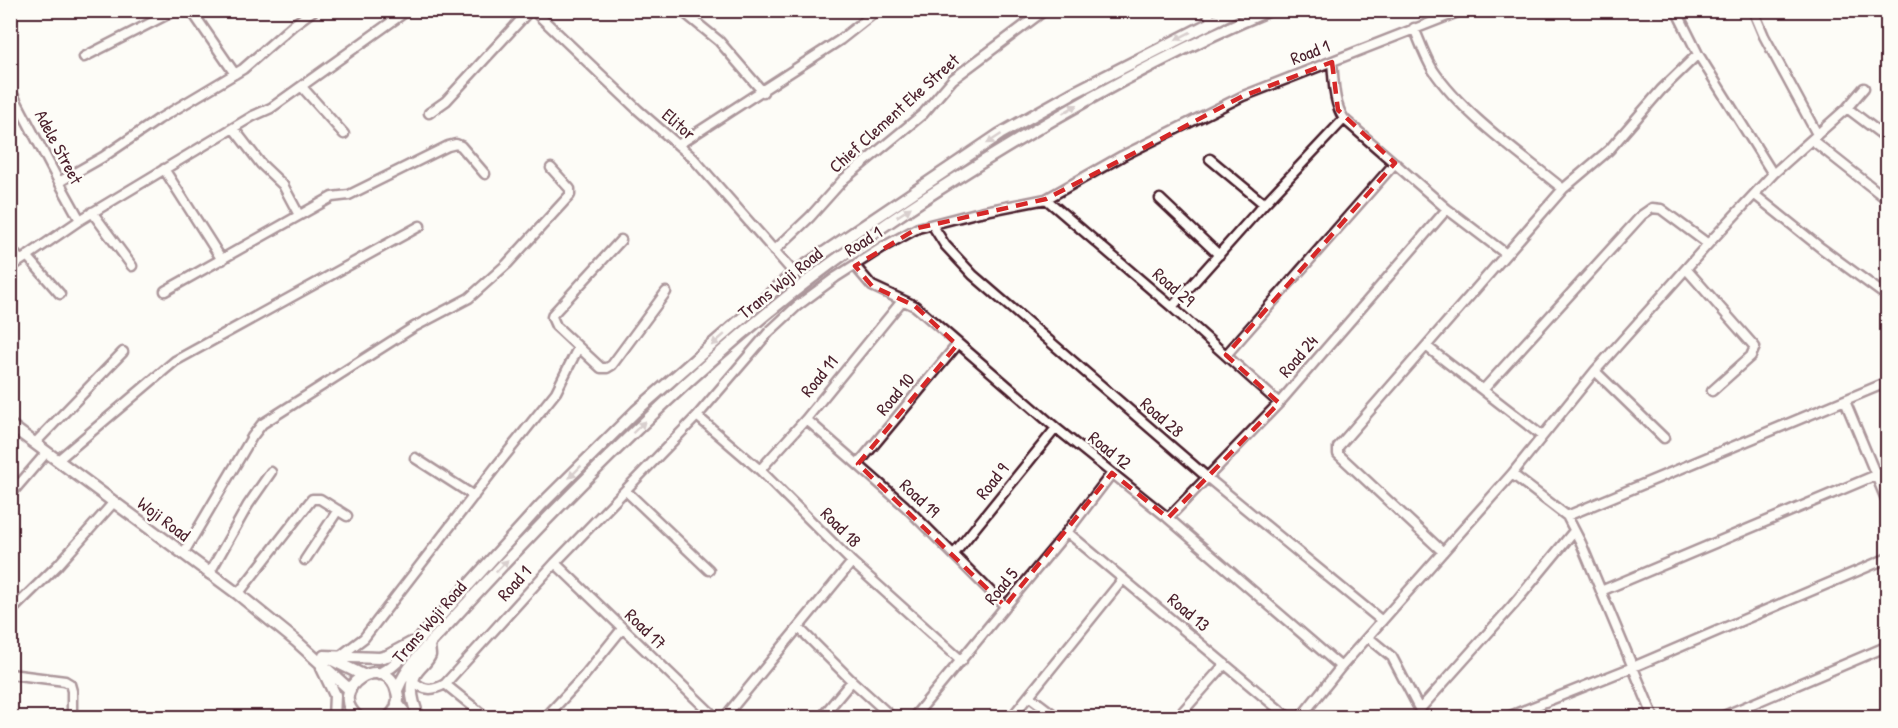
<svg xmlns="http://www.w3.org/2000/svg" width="1898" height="728" font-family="'Patrick Hand',sans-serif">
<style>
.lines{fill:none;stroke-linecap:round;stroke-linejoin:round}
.minor-casing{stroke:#4a1f2b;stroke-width:13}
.major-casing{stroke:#4a1f2b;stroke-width:15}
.minor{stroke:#fdfcf7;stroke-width:8}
.major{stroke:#fdfcf7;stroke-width:10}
.oneway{fill:#ac999b}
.marked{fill:none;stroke:#d62828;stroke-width:4.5;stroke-dasharray:12 8;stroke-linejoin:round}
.labels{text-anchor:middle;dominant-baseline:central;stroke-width:5;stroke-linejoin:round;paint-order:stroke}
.street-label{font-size:18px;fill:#4a1f2b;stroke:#fdfcf7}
</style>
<rect width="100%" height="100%" fill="#fdfcf7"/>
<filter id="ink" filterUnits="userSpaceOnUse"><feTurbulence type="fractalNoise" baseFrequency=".0167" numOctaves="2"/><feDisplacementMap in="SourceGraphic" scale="12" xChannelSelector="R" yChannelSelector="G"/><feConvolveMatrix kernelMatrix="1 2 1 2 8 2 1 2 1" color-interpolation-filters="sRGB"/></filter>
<g filter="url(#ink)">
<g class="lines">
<g class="minor-casing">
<path id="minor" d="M191,10L235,74
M533,10L638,110L693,158L794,273
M681,10L719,41L763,92
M1206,10L1212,21
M1676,10L1698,54L1773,174
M1753,10L1764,36L1817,134
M1414,28C1420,42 1425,57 1433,70C1463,115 1522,155 1563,189
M84,57L176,10
M1332,62C1334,81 1333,102 1344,119L1447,209L1506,254
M302,87L344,134
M10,89L59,182L80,220
M1847,108L1888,139
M429,113L446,101L530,10
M234,129L261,164L283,185L299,215
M1812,140L1888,200
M678,145L840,40L878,10
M1210,159L1264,204
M164,169L222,260
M59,182L103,157L159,119L243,69L292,26L314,10
M1755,195L1821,248L1881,292
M1046,199L1172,307L1279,403
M1160,199L1219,255
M92,212L132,266
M933,226L945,245L973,275L1208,478L1382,621
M621,240L553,314L552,317L556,326L601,368H607L612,365L666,292
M10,248L20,260
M774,251L810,217L844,179L923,114L953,79L1045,10
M27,256L60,294
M855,266L872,286L915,306L1056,428L1168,518L1341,667
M10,268L80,220L253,116L271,108L408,10
M1687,270L1755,347L1751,356L1712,391
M165,291L332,197L349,195L448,146L456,144L461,146L485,174
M1172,307L1264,204L1344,119
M1426,346L1542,436
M1226,355L1395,163
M1595,371L1664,438
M1483,390L1642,215L1652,208L1661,209L1708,244
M1845,401L1888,504
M697,416L760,470L852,562L962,661
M806,419L905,506L1005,606
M35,443L123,352
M415,458L474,496
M58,460L175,361L420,226
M858,464L957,345
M760,470L806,419L902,301
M1512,474L1567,516L1581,543L1654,718
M626,491L709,570
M10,495L47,452
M1567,516L1888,382
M1168,518L1279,403L1447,209
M1067,532L1289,718
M1443,552L1338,454V447L1563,189L1609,150L1661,90L1698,54
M183,554L252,437L262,424L414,327L469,298L507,264L570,195V189L551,168
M954,554L1056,428
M305,560L338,510
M555,563L716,718
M209,574L248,505L271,472
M1601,591L1888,470
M238,594L312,499H320L347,516
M10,612L58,565L114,502
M799,628L852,681L893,718
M1369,638L1392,657L1424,718
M339,657L364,638L495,468L556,392L578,348
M10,674L65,681L70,684L72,691V718
M413,681C424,691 433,691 445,684L555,563L697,416L769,332L797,306L836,277L883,247L918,228L980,212L1046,199L1122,156L1243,96L1463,10
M445,684L487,718
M1029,696L1058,718
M1420,709L1513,605L1574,531
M545,718L584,676L622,629
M724,718L852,562
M821,718L852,681
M913,718L1067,532L1112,473
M1011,718L1123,579
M1177,718L1225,664
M1300,718L1341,667L1512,474L1595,371L1708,244L1773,174L1847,108L1864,88
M1505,718L1633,667L1888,558
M1719,718L1888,646"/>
</g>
<g class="major-casing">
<path id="major" d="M10,425L238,594L296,641L350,690
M324,656L379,658L387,656L411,643
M328,658L363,675
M322,668L335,695L334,718
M379,674L391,667L405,655L541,505L636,411L794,273L1000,134L1071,94L1236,10
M397,690C408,664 429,644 448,624C471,599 494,574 517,550C596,467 677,387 766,314C847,247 935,190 1025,136C1104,89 1185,45 1270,10
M397,703L409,718
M359,718C322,689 387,649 397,692C400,702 396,711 388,718
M419,718C413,704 408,688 415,675C419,667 427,663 430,655L429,645"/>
</g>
<use href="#minor" class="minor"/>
<use href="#major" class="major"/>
</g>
<defs><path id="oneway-solid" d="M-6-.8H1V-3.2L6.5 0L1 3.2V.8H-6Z" transform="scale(1.5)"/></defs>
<g class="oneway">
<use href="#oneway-solid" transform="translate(1183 36) rotate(153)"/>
<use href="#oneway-solid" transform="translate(1070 109) rotate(-31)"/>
<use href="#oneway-solid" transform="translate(994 139) rotate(147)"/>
<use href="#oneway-solid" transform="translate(904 212) rotate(-34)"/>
<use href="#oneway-solid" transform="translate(718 340) rotate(139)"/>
<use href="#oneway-solid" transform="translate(639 427) rotate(-44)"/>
<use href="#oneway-solid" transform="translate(575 472) rotate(135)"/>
<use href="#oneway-solid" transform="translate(502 566) rotate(-46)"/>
</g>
</g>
<path d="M0 0H1898V728H0ZM1332,62L1338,110L1395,163L1226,355L1279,403L1168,518L1112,473L1005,606L858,464L957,345L915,306L872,286L855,266L918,228L1046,199L1243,96Z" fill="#fdfcf7" fill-opacity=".55" fill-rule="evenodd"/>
<path class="marked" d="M1332,62L1338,110L1395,163L1226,355L1279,403L1168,518L1112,473L1005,606L858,464L957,345L915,306L872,286L855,266L918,228L1046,199L1243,96Z"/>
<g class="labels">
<g class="street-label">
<text transform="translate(1310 52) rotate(-21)">Road 1</text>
<text transform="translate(894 113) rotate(-42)">Chief Clement Eke Street</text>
<text transform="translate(679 124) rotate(41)">Elitor</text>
<text transform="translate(59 147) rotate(62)">Adele Street</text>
<text transform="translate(863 241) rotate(-32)">Road 1</text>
<text transform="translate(780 283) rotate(-39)">Trans Woji Road</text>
<text transform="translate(1174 287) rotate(41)">Road 29</text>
<text transform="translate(1298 356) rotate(-49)">Road 24</text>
<text transform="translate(819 376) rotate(-51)">Road 11</text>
<text transform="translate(895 394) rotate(-50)">Road 10</text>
<text transform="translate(1162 417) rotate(41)">Road 28</text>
<text transform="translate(1110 450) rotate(39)">Road 12</text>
<text transform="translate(992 481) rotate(-51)">Road 9</text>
<text transform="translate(920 498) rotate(43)">Road 19</text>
<text transform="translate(164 519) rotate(37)">Woji Road</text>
<text transform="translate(841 527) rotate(45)">Road 18</text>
<text transform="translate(514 583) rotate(-48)">Road 1</text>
<text transform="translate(1001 586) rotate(-51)">Road 5</text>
<text transform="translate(1189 612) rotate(40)">Road 13</text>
<text transform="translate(429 622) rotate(-49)">Trans Woji Road</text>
<text transform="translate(646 629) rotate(44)">Road 17</text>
</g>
</g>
<rect width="1898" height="728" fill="none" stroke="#fdfcf7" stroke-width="36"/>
<rect x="18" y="18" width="1862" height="692" fill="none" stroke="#4a1f2b" stroke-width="2" filter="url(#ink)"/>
</svg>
